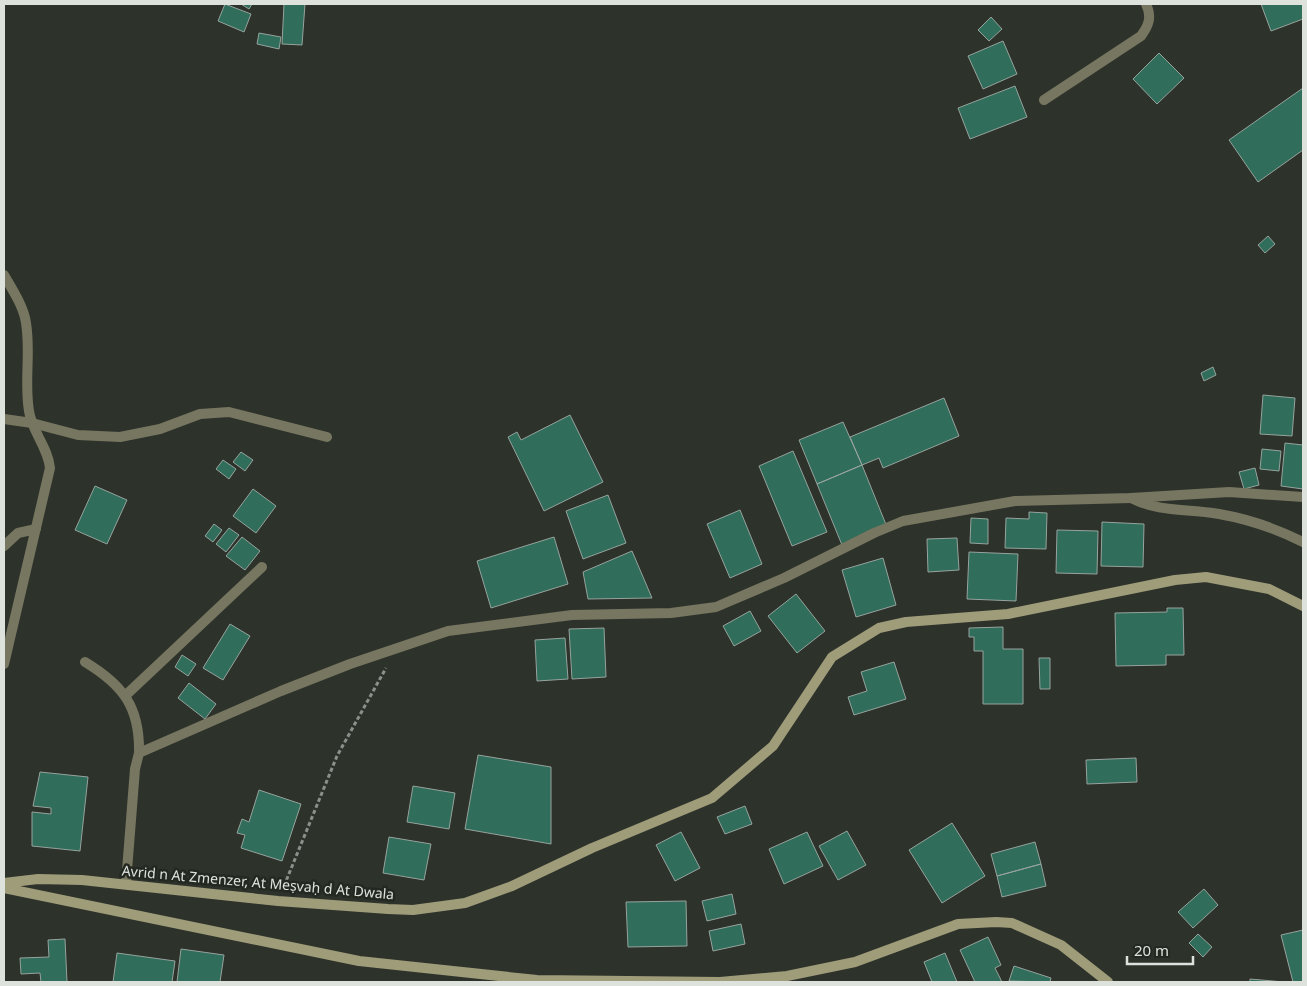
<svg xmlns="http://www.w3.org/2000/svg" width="1307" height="986" font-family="'Noto Sans',sans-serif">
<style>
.building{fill:#306d5a;stroke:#97a39e}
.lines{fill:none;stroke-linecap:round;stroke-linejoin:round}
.path{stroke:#8c908a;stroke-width:3;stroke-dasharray:4 2.5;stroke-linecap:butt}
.service{stroke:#777660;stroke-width:10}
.minor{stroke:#777660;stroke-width:10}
.secondary{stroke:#9f9c7a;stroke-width:10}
.labels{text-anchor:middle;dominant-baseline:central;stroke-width:5;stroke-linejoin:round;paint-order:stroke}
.street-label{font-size:14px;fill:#dee2dd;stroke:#232921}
</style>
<rect width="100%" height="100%" fill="#2d322b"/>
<path class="building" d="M225,4L251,14L244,32L218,21Z
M241,4H252L249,9Z
M284,4H305L302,45L282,44Z
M1261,4H1303V19L1271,31Z
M991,17L1002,29L989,41L978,30Z
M259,33L281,37L279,49L257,44Z
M1003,41L1017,74L983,89L968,56Z
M1159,53L1184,78L1157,104L1133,79Z
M1015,86L1027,117L970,139L958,108Z
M1303,88V150L1258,182L1229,140Z
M1268,236L1275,244L1265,253L1258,245Z
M1213,367L1216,375L1204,381L1201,373Z
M1263,395L1295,398L1292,436L1260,434Z
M944,398L959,436L883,468L879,458L862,465L850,437Z
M570,415L603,482L544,511L508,437L517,432L521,440Z
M843,422L862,465L817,484L799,440Z
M1285,443L1303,445V489L1281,486Z
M1262,449L1281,451L1279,471L1260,469Z
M793,451L827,532L792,546L759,466Z
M241,452L253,460L245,471L233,462Z
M223,460L236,469L229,479L216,469Z
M862,465L887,527L842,545L817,484Z
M1255,468L1259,485L1244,489L1239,472Z
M95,486L127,500L107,544L75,530Z
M253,489L276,506L256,533L233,516Z
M608,495L626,543L583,559L566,511Z
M740,510L762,564L730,578L707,524Z
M1029,512L1047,513L1046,549L1005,548L1006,518L1029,519Z
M971,518L988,519V544L970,543Z
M1102,522L1144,524L1143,567L1101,566Z
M214,524L222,530L213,542L205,536Z
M229,528L239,535L226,552L216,544Z
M1057,530L1098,531L1097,574L1056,573Z
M242,537L260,551L245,570L226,556Z
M554,537L568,584L491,608L477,561Z
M957,538L959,570L928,572L927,539Z
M632,551L652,598L588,599L583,572Z
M969,552L1018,554L1016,601L967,599Z
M883,558L896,605L856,617L842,570Z
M796,594L825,631L797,653L768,616Z
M1167,608H1183L1184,655H1166V665L1116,666L1115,613L1167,612Z
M750,611L761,631L734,646L723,626Z
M230,624L250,636L223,680L203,668Z
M1003,627V649H1023V704H983V651H974V637H969V628Z
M604,628L606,677L572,679L569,629Z
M565,638L568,679L537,681L535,640Z
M182,655L196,664L188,676L175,667Z
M1039,658H1050V689H1040Z
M894,662L906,699L854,715L848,697L867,691L861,672Z
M189,683L216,704L205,719L178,698Z
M478,755L551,767V844L465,829Z
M1136,758L1137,782L1087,784L1086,760Z
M40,772L88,777L80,851L32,846V812L51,814V808L33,806Z
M413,786L455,793L449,829L407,822Z
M259,790L301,804L282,861L241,848L245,835L237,833L242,819L249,822Z
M745,806L752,824L725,834L717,817Z
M952,823L985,876L942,903L909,850Z
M847,831L866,865L838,880L819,846Z
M681,832L700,868L675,881L656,845Z
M807,832L823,866L784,884L769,849Z
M389,837L431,844L424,880L383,873Z
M1035,842L1041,864L997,876L991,854Z
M1041,864L1046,886L1002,897L997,876Z
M1204,889L1218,905L1193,928L1178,912Z
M732,894L736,914L707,921L702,901Z
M686,901L687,946L628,947L626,902Z
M741,924L745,944L713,951L709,931Z
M1303,930V982H1293L1281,935Z
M1198,934L1212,947L1203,957L1189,943Z
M988,937L1001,965L995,968L1002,982H975L960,950Z
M65,939L67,982H41L40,973L21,974L20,958L49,957L48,940Z
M181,949L224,955L220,982H177Z
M117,953L175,961L172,982H113Z
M945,953L957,982H932L924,962Z
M1014,966L1051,978L1050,982L1009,981Z
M1250,979L1284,982H1250Z"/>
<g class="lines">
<path class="path" d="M284,886L337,756L386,668"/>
<path class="service" d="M1044,100L1141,36C1149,25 1152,17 1146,4
M32,423L78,435L120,437L160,429L200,414L229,412L327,437
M1131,498C1161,513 1186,508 1219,514C1248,519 1277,529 1303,542
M85,662C123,685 140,707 139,753
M126,695L262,567"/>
<path class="minor" d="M4,275C12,289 24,307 26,323C31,353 24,381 29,411C32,432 48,447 50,468L4,664
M4,419L32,423
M4,546L18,533L36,529
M126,883L135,769L139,753L281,691L350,664L448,631L572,615L671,613L716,607L784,578L874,533L903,521L1015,501L1131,498L1229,492L1303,497"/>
<path class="secondary" d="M4,883L38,879L82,880L278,901L388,909L413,910L465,903L512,886L592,848L712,798L773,746L832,657L879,628L906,622L1008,614L1175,580L1206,577L1269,589L1303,606
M4,888L359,961L537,980L720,982L787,976L855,962L958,924L996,922L1012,923L1061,945L1108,982"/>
</g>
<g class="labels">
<g class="street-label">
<text transform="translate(258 882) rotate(5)">Avrid n At Zmenzer, At Meṣvaḥ d At Dwala</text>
</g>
</g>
<rect width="1307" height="986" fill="none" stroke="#dee2dd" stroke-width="10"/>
<path d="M1127 956v8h66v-8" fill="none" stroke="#dee2dd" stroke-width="2.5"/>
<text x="1134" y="956" font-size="15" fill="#dee2dd" stroke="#232921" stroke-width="4" paint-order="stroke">20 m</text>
</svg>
